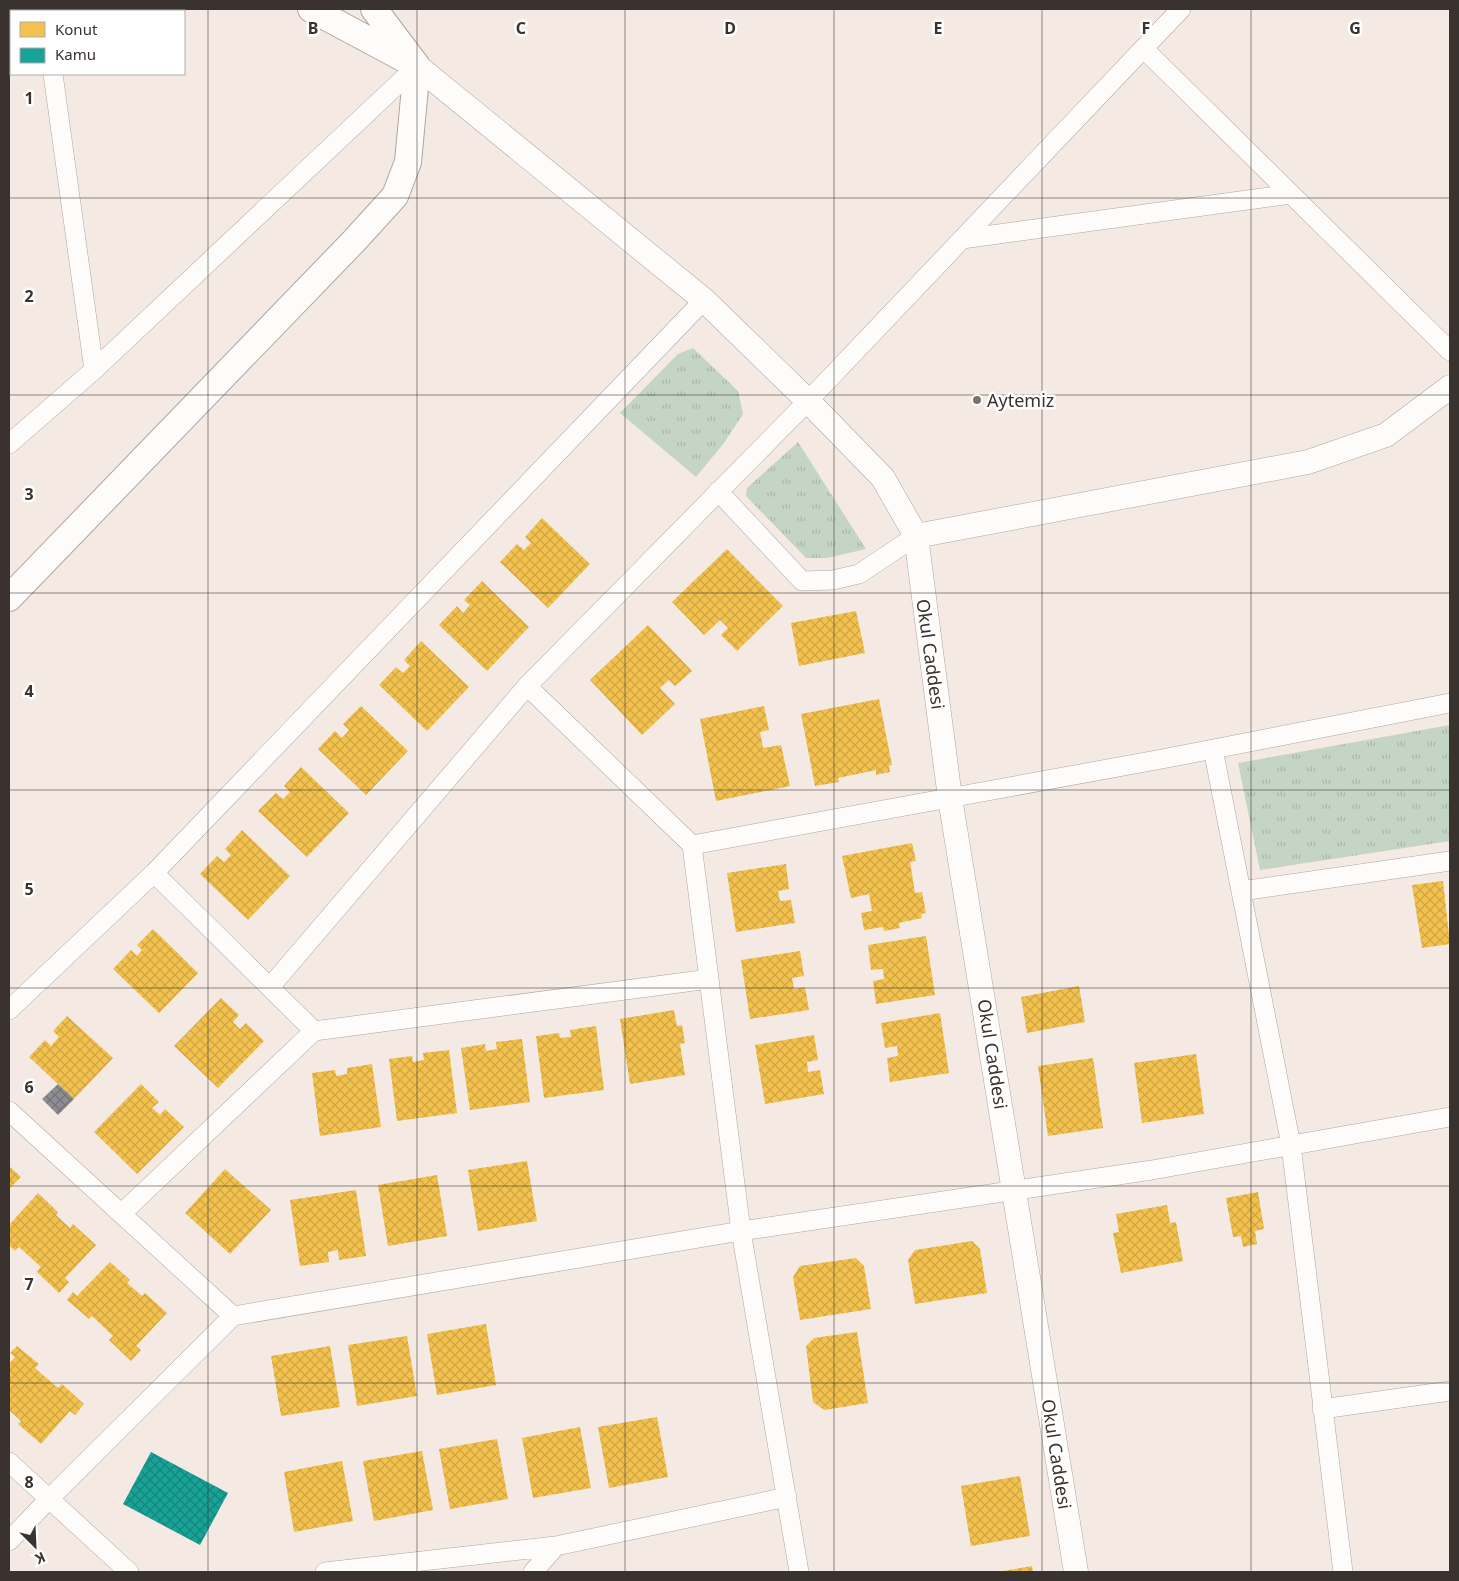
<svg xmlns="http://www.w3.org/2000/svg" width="1459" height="1581" font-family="'Noto Sans',sans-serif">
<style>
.park{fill:url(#park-tufts)}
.homes{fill:url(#homes-cross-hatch)}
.public{fill:url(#public-cross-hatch)}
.industry{fill:url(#industry-cross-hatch)}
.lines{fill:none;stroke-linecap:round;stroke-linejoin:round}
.minor-casing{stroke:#aea6a1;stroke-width:20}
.tertiary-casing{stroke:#aea6a1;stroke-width:25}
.secondary-casing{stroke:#aea6a1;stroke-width:28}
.minor{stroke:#fdfcfb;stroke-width:19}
.tertiary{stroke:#fdfcfb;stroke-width:24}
.secondary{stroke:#fdfcfb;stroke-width:26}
.grid{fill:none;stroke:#39322e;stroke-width:1;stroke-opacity:0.55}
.poi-dot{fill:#7a726d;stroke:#fff;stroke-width:2}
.labels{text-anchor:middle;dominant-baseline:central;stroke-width:5;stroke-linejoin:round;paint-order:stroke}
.poi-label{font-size:18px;fill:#39322e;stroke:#fff;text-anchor:start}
.street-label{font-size:18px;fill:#39322e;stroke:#fff}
.grid-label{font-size:16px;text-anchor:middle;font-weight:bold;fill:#39322e;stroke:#fff;stroke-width:5;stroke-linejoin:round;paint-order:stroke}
</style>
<defs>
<pattern id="park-tufts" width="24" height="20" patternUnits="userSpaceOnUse" patternTransform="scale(1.25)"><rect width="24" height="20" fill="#c5d5c5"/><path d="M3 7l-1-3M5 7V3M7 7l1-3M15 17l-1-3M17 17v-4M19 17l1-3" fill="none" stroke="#aab7aa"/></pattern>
<pattern id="homes-cross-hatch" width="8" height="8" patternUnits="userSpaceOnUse" patternTransform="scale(1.25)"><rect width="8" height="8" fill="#f2c14e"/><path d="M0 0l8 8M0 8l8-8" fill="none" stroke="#d0a644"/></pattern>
<pattern id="public-cross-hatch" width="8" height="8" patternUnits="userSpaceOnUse" patternTransform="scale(1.25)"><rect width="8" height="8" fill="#17a398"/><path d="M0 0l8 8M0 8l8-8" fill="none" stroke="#16857c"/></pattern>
<pattern id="industry-cross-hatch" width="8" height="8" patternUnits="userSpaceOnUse" patternTransform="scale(1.25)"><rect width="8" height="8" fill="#8d8d92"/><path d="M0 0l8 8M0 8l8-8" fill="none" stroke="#747478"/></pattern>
</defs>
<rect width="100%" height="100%" fill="#f4eae3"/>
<path class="park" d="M693,348L738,391L743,414L724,443L696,477L620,413L678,354Z
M798,442L866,549L827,558H806L746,496L747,488Z
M1450,725V841L1260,870L1238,763Z"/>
<path class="homes" d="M542,518L590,564L548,608L500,562L517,544L524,550L531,543L525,537Z
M727,549L783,606L737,651L721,635L728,628L720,620L704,635L672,602Z
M482,581L529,627L487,671L439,625L457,606L463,613L470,605L464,600Z
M856,611L865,653L799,666L791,623Z
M648,625L692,671L675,686L669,680L660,688L675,704L642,735L590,680Z
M421,641L469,687L427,731L379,685L396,667L403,673L410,666L404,660Z
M879,699L892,765L889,766L890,772L876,775V770L838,778L839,782L815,786L801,714Z
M361,706L408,751L366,795L318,749L335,731L342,738L349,730L343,724Z
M764,706L769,730L760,732L763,748L781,745L790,786L716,801L700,719Z
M301,767L349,813L307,857L258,811L276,793L283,799L290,792L284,786Z
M242,830L290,876L248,920L200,874L217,856L224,862L231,855L225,849Z
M912,843L916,861L910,862L915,893L922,892L926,913L921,914L922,918L899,923L900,928L884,931L883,927L864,930L861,913L872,911L869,894L851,898L842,856Z
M786,864L789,889L778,891L780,901L791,900L795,923L736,932L727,873Z
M1443,881L1450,944L1422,948L1412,885Z
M153,929L198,973L159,1013L113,969L131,950L137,956L142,950L137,945Z
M926,936L935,995L876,1004L873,981L884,979L883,969L871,970L868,945Z
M800,951L804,976L792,978L794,989L805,987L809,1010L750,1019L741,960Z
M1079,986L1085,1022L1027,1033L1021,997Z
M221,998L239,1015L233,1022L240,1029L246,1023L264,1041L218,1088L174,1046Z
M674,1010L677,1026L682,1025L685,1043L680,1044L685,1075L630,1084L620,1019Z
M940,1013L949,1073L890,1082L887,1058L898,1056L897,1046L885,1048L881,1023Z
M67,1016L113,1058L74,1099L29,1057L45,1040L51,1046L59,1037L53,1031Z
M596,1026L604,1090L544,1098L536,1036L559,1033L560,1038L571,1037L570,1030Z
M814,1035L818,1060L807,1062L808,1072L820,1070L824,1094L765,1104L755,1045Z
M522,1039L530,1102L470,1110L461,1048L485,1044L486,1051L497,1049L496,1042Z
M449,1050L457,1113L397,1121L389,1059L412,1056L413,1062L424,1060L423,1053Z
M1196,1054L1204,1114L1142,1123L1134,1063Z
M1093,1058L1103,1128L1048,1136L1038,1066Z
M372,1064L381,1127L320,1136L312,1073L335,1070L336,1076L347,1074V1068Z
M141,1084L159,1102L152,1108L160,1115L165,1109L184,1127L137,1174L94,1132Z
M527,1161L537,1221L478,1231L468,1170Z
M9,1166L21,1177L9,1189Z
M225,1169L271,1210L230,1254L185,1213Z
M437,1175L447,1236L388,1246L378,1185Z
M356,1190L366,1256L339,1260L338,1250L328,1252L329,1262L300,1266L290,1200Z
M1258,1192L1264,1229L1255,1231L1257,1244L1243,1247L1241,1236L1233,1237L1226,1198Z
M38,1193L58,1212L56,1215L70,1228L73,1224L96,1245L65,1278L69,1282L59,1293L37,1272L41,1267L19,1247L15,1251L9,1245V1225Z
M1167,1205L1170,1223L1176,1222L1183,1261L1121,1273L1113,1233L1119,1232L1116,1214Z
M972,1241L980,1249L987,1293L915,1304L908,1260L915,1250Z
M856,1258L864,1266L871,1309L800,1320L793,1277L800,1266Z
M110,1262L130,1280L127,1283L142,1296L145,1293L167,1313L136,1346L141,1350L131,1361L109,1340L113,1336L92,1316L89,1319L67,1300L73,1292L77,1296Z
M486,1324L496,1385L437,1395L427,1334Z
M857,1332L868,1403L824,1410L813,1402L806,1346L814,1338Z
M407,1336L417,1396L357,1406L348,1345Z
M17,1346L39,1364L35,1368L58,1388L62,1384L84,1404L75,1415L70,1411L41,1444L18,1424L21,1421L9,1410V1364L15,1357L10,1353Z
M330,1346L340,1407L281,1416L271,1356Z
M657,1417L668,1477L609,1488L598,1427Z
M580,1427L591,1488L533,1498L522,1438Z
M497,1439L508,1499L450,1509L439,1449Z
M422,1451L433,1510L374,1521L363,1461Z
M342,1461L353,1521L294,1532L284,1472Z
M1020,1476L1030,1536L971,1546L961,1486Z
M1032,1566L1033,1572H1003V1571Z"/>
<path class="public" d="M151,1452L228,1493L200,1545L123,1504Z"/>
<path class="industry" d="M58,1084L74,1099L58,1115L42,1099Z"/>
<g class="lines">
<g class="minor-casing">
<path id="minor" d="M45,9V11
M1144,49L1450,351
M53,74L94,370
M962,239L1291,194
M9,444L94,370L417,66
M718,491L802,581L833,580L859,574L916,536
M527,686L692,845L741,1231L799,1572
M1213,749L1291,1145L1343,1572
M692,845L1162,759L1450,703
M154,873L314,1031L709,979
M1241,891L1450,861
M270,987L527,686L808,401L1181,9
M9,1010L154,873L704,300
M9,1111L233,1316
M121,1214L314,1031
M1322,1409L1450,1391
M9,1462L129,1572
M9,1541L49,1499L233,1316L741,1231L1152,1170L1450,1117
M325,1572L556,1546L787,1497
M533,1572L556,1546"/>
</g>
<g class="tertiary-casing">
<path id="tertiary" d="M417,66L704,300L808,401L883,478L916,536L950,798L1076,1572
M916,536L1308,462L1386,435L1450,387"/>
</g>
<g class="secondary-casing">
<path id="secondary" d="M311,9L410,62
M9,598L354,241L395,196L408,162L417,66L374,9"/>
</g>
<use href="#minor" class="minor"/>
<use href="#tertiary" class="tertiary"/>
<use href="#secondary" class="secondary"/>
</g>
<path class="grid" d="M208,9V1572M417,9V1572M625,9V1572M834,9V1572M1042,9V1572M1251,9V1572M9,198H1450M9,395H1450M9,593H1450M9,790H1450M9,988H1450M9,1186H1450M9,1383H1450"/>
<circle class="poi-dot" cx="977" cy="400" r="5"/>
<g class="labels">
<g class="poi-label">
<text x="987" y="400">Aytemiz</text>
</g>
<g class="street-label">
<text transform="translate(931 654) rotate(82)">Okul Caddesi</text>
<text transform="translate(993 1054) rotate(81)">Okul Caddesi</text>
<text transform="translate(1057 1454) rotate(81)">Okul Caddesi</text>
</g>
</g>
<g class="grid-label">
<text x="313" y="34">B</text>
<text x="521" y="34">C</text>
<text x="730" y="34">D</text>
<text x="938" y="34">E</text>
<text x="1146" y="34">F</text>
<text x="1355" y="34">G</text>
<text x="29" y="104">1</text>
<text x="29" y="302">2</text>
<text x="29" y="500">3</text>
<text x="29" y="697">4</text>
<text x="29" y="895">5</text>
<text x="29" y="1093">6</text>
<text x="29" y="1290">7</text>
<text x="29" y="1488">8</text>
</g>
<rect width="1459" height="1581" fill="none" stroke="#39322e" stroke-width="20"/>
<rect x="10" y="10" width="175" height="65" fill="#ffffff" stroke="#b0adab"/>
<rect x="20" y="22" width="25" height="15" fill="#f2c14e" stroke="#b0adab"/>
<text x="55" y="35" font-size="15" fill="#39322e">Konut</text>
<rect x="20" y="48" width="25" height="15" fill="#17a398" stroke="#b0adab"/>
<text x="55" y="60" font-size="15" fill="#39322e">Kamu</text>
<g transform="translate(35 1546) rotate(156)" stroke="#ffffff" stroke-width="4" paint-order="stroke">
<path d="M0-4L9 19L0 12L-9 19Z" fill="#39322e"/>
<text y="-8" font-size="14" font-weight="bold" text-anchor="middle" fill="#39322e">K</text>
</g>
</svg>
